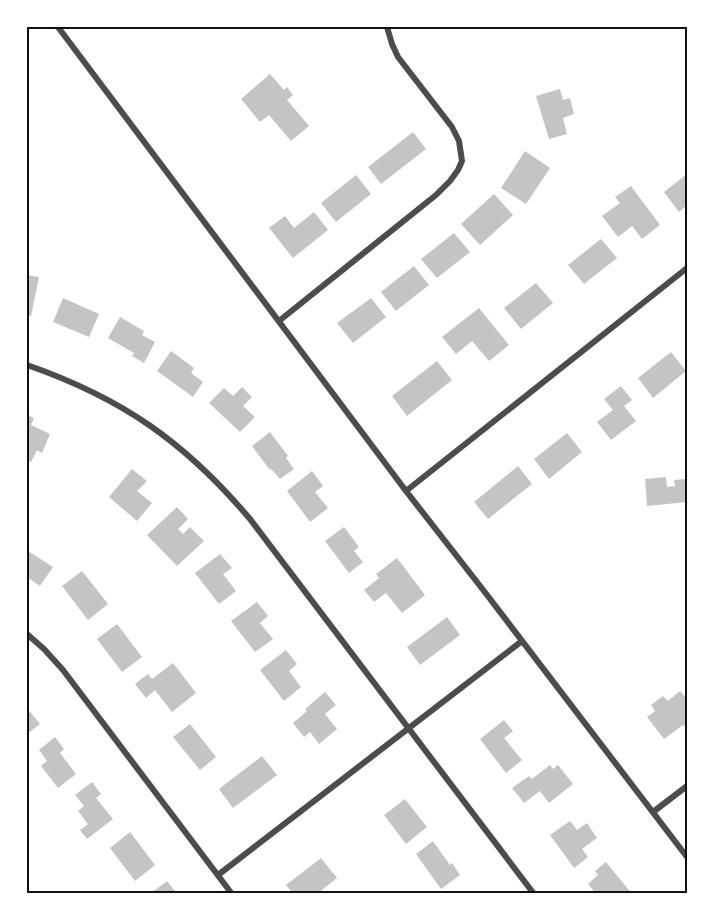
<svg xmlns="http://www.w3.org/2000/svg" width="714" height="921" font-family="'Libre Baskerville',serif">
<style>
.building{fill:#c4c4c4}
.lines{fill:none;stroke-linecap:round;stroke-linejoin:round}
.minor{stroke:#4c4c4c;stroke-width:6}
.neatline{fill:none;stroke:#111;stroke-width:2}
</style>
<rect width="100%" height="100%" fill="#fff"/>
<path class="building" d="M270,74L284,90L287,87L293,95L287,100L309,126L291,141L269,115L260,122L241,99Z
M560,89L563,100L570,98L574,114L563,118L567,134L549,139L536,96Z
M413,132L426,149L381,184L368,167Z
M525,151L550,168L526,204L501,188Z
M687,174V205L679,212L664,192Z
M356,175L371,194L336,222L321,203Z
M631,186L660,225L642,239L632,226L618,237L602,216L620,203L615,197Z
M494,194L513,215L480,245L461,224Z
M314,212L328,230L293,258L269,228L285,216L294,228Z
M454,233L470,252L437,278L421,259Z
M601,239L617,258L584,284L568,265Z
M414,266L429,285L396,311L381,292Z
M27,275L39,277L31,316L27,315Z
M536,283L553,303L521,329L504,308Z
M63,298L99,314L89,337L53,322Z
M371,298L386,317L353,343L337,323Z
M479,308L509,345L489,361L472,341L456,354L442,337Z
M120,317L144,331L142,335L155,342L144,363L132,356L134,353L108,338Z
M171,351L194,368L191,373L203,382L193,397L157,371Z
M671,352L686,371L653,398L638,378Z
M437,361L452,380L407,416L392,396Z
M621,386L632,400L624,406L636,421L611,440L597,422L613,410L604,399Z
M242,387L252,397L243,406L255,417L240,432L209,403L224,388L233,396Z
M27,415L34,418L31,425L50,434L42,453L37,450L31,462L27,460Z
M270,432L288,456L286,458L294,469L280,479L271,469L270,470L252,446Z
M567,433L582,452L549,479L534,459Z
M518,466L532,484L488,519L474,502Z
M132,469L147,481L137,491L152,503L137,521L109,497Z
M312,471L323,486L315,492L328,508L310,522L287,491Z
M666,477L667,487L675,486L674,480L687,479V502L647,506L645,479Z
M177,507L188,519L178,529L183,534L190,527L204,541L177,566L147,535Z
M344,527L359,547L354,551L363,562L349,573L325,541Z
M28,551L53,567L40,586L27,577V553Z
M220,554L232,568L223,574L236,591L219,604L195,573Z
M397,558L425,595L402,613L386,593L374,602L364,590L379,578L376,574Z
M82,571L108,604L88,620L62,586Z
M257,602L268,616L260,623L273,639L255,652L231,621Z
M447,617L460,635L420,665L407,647Z
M117,624L142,657L122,672L97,639Z
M286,650L297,664L289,671L301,687L284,701L260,670Z
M173,663L196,693L172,712L155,690L146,698L135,684L148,674L152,679Z
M680,691L687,699V729L683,725L664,739L647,717L655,711L651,705L663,696L668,701Z
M325,692L336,705L325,714L337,729L319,744L310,732L304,737L293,723L307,711L305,709Z
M27,708L40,724L27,734Z
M504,720L513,731L504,738L522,760L506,773L480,739Z
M190,724L216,757L200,770L173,737Z
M55,737L64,749L60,753L76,774L58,788L41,766L47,761L39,750Z
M262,756L277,775L233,808L219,789Z
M550,765L553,769L558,765L573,784L549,803L540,791L524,803L512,788L529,776L532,779Z
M92,782L101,794L96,798L113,819L87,839L80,830L88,824L78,811L84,806L75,795Z
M405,799L427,827L406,844L384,815Z
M570,821L577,830L587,823L597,838L582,849L588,857L574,868L550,835Z
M130,832L155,865L135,881L110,848Z
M433,841L450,865L452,863L460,875L441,889L416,854Z
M321,858L337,878L317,894H293L286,885Z
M606,862L632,894H596L588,884L598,875L595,871Z
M167,881L177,894H150Z"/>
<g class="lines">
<path class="minor" d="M58,27L406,491L484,591L687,857
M279,321L436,195L450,181L458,170L462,161L459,141L452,127L398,57L392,44L387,27
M27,365C122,398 185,442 250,519L534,894
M406,491L687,268
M27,634L44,649L63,670L232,894
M653,812L687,786
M218,875L522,641"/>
</g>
<rect width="714" height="921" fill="none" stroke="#ffffff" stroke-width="57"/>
<rect x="28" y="28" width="658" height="864" class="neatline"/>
</svg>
